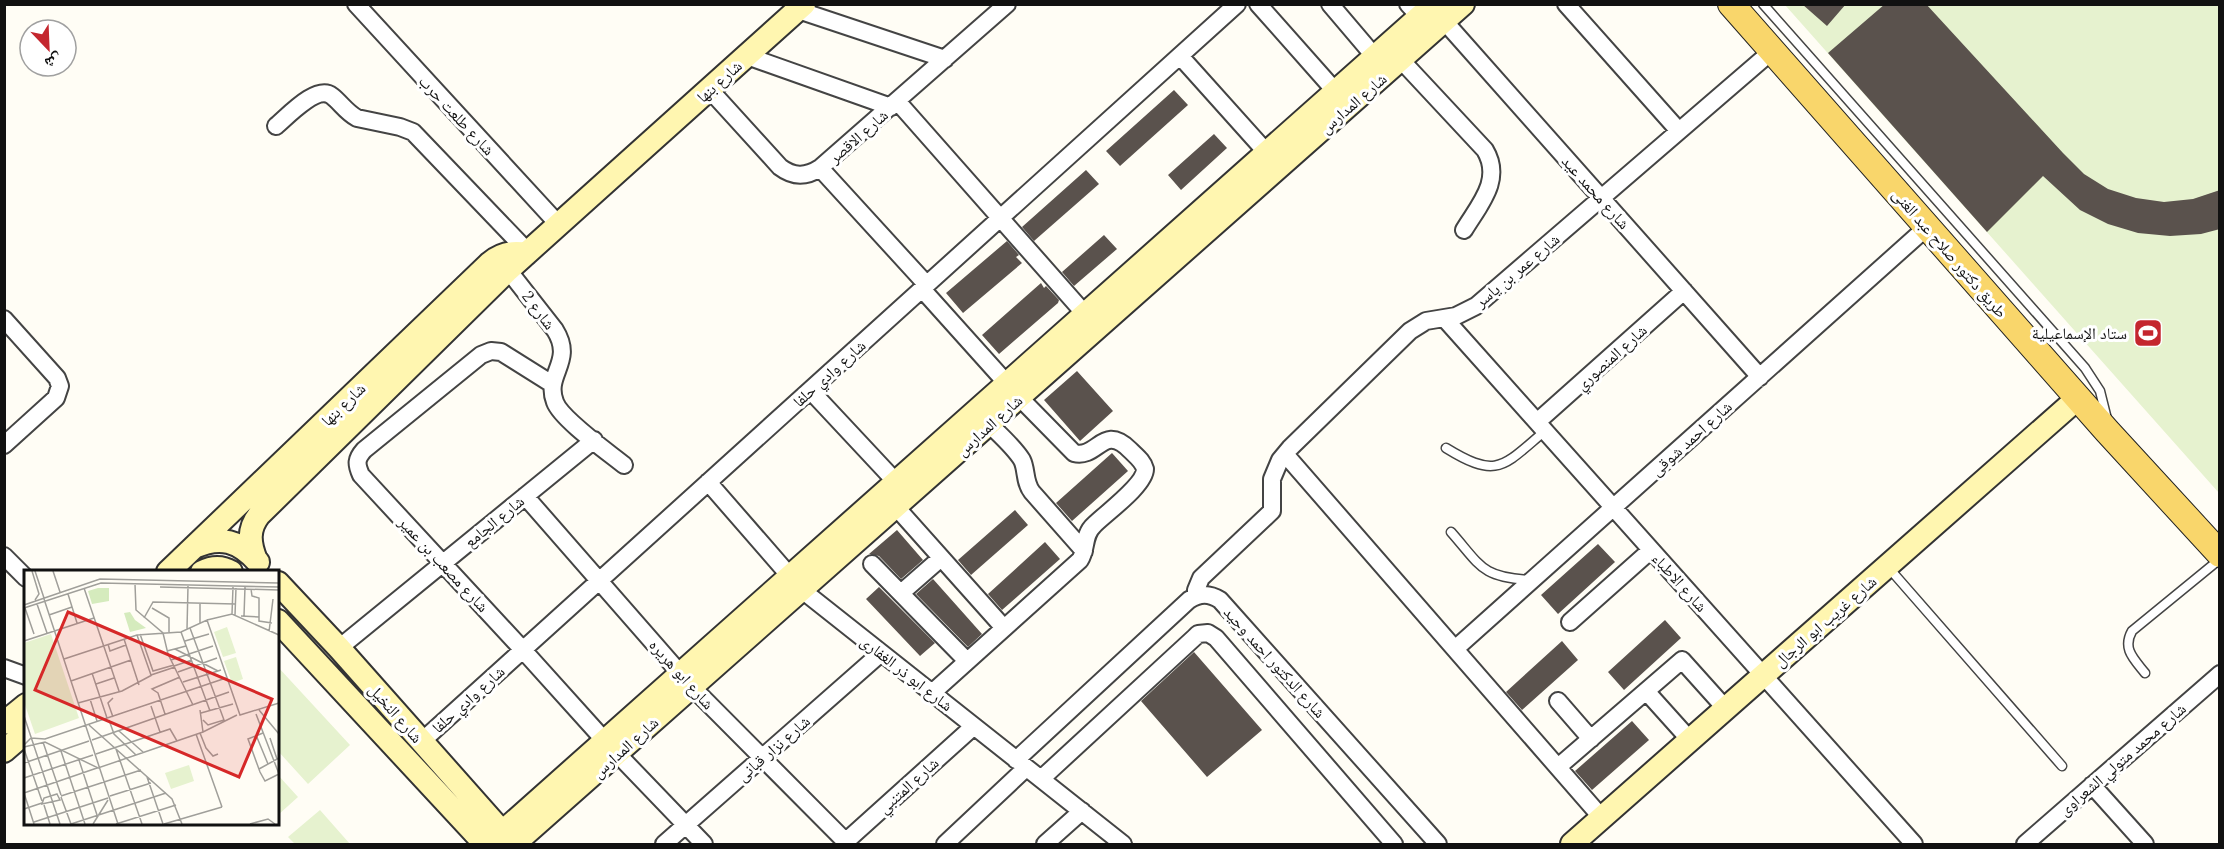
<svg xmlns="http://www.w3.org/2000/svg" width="2224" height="849" font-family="Lora,'Noto Naskh Arabic',serif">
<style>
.pitch{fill:#e6f2cf}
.building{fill:#5a524d}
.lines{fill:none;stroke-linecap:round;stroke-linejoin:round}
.service-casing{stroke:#444;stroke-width:11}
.minor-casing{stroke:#444;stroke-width:20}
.secondary-casing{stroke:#333;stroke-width:26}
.primary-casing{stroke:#222;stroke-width:28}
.service{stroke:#fff;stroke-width:8}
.minor{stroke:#fff;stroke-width:16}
.secondary{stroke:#fff6b0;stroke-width:22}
.primary{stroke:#f9d66b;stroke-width:26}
.labels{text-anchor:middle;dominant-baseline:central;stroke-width:6;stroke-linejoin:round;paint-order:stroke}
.street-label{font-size:16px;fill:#111;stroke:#fff}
.poi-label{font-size:16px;fill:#111;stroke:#fff;text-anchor:end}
.inset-road{fill:none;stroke:#a09f9a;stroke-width:1.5}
.view{fill:#d62828;fill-opacity:0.15;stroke:#d62828;stroke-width:3}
.inset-edge{fill:none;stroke:#111;stroke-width:3}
</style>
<rect width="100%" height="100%" fill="#fffdf5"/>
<path class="pitch" d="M1785,5H2219V493Z
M278,667L350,745L308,784L278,751Z
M278,775L298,797L278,815Z
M320,810L350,844H295L288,837Z"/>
<path class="building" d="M1802,4H1846L1827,26Z
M1885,4H1926L2063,153L2084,174L2108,189L2136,198L2164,202L2193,199L2220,190V229L2201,234L2170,236L2138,233L2108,224L2080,210L2043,176L1987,232L1828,53Z
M1174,90L1188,105L1120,166L1106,151Z
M1214,134L1227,148L1181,190L1168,175Z
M1086,170L1099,184L1034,241L1022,227Z
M1104,235L1117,249L1074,286L1062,272Z
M1007,241L1019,255L1016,257L1022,263L963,313L946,293Z
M1041,283L1044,288L1046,286L1059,300L1058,303L999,354L982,335Z
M1077,371L1113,411L1080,441L1044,400Z
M1112,453L1128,471L1072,521L1056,503Z
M1015,510L1028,525L971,575L958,560Z
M897,530L923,560L901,579L879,556L869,554Z
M1045,542L1060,559L1002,610L988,594Z
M1598,544L1615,562L1558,614L1541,595Z
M933,579L982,634L968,647L916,594Z
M879,587L935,643L920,656L866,599Z
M1665,620L1681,638L1624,690L1608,672Z
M1562,641L1578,660L1522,710L1506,692Z
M1194,652L1262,730L1207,777L1141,701Z
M1632,721L1649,740L1592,790L1575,771Z"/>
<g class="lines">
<g class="service-casing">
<path id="service" d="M1763,4L2085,368L2100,391L2107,419
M1446,448C1498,480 1503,466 1545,431
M1451,532C1481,566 1481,577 1529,580
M1888,567L2062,766
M2145,673C2134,659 2122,649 2132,631L2220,559"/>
</g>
<g class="minor-casing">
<path id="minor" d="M356,4L559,225
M1258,4L1336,92
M1330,4L1375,57
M1408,4L1420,17
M1566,4L1679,131
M798,10L945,59
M1438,14L1760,377
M747,56L891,107
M1180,56L1267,153
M1401,60L1485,150C1503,180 1479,205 1464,230
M710,90L780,167C793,177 806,177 820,168L1007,4
M897,101L1085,314
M276,126C288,116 317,84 332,96C341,103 346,112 357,118L400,127L413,132L528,252
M820,168L927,285
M508,270L555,330C575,362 544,374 555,402C561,419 608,452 624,465
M922,289L1019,397L1074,453C1098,459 1103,423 1130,450C1136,456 1143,461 1145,469C1145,485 1106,513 1094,525C1083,535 1087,549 1080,560L932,693
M4,319L57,378L60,386L56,398L4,445
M1445,319L1914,844
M552,384L501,352L491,351L481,355L364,450C356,459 356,464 361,475L523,650L605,741L704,844
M810,390L896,482
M1537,422L1684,291
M989,424C1000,435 1014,447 1022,460C1027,470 1024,482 1032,492L1084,551
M1285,454L1602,818
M708,482L802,590L1123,844
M525,496L692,687L848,844
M896,507L1004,628
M4,556L26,578
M872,564L967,661
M901,593L941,558
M1196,596V590L1201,578L1272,511V479L1280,460L1290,448L1410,331L1426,321L1456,316L1476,306L1772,51
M1570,622L1651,550
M339,648L594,440
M1455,649L1927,227
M4,668L26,676
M1646,691L1690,740
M1558,701L1591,739
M421,742L1237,4
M1016,760L1189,600C1200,593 1209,593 1220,600L1438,844
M1558,767L1682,660L1726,709
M1041,779L1195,637L1198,634L1208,633L1216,638L1394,844
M2092,785L2145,844
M664,844L881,653
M843,844L974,726
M945,844L1026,768
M1045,844L1082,811
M2025,844L2220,674"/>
</g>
<g class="secondary-casing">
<path id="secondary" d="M194,547C221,535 239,541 258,562
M256,560C249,543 248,529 259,515L508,270L804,4
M168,572L490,263C501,254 512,251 526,254
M202,572C212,567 221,566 231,572
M278,583L339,648L512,843
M278,621L485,844
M4,723L26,705
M4,751L26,732
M489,844L1434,4
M514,844L1463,4
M1572,844L2078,398"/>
</g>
<g class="primary-casing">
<path id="primary" d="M1731,4L2107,431L2220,554"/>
</g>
<use href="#service" class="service"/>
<use href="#minor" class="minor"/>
<use href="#secondary" class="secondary"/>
<use href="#primary" class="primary"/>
</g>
<defs>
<g id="stadium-square" transform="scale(1.5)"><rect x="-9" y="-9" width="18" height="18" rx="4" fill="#c4262e" stroke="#fff"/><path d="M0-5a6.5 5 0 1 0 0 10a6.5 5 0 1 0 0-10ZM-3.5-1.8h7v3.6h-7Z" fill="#fff"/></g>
</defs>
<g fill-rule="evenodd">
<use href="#stadium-square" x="2148" y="333"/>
</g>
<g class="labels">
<g class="street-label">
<text transform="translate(719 81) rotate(-42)">شارع بنها</text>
<text transform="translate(1353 103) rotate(-41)">شارع المدارس</text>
<text transform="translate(457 115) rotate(47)">شارع طلعت حرب</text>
<text transform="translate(858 136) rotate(-41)">شارع الاقصر</text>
<text transform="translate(1596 192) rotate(48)">شارع محمد عيد</text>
<text transform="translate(1950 253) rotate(49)">طريق دكتور صلاح عبد الغنى</text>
<text transform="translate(1517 270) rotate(-40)">شارع عمر بن ياسر</text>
<text transform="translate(539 310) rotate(53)">شارع 2</text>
<text transform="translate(1611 357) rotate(-42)">شارع المنصوري</text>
<text transform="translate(829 373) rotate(-42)">شارع وادي حلفا</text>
<text transform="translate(343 404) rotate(-44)">شارع بنها</text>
<text transform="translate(989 425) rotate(-42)">شارع المدارس</text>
<text transform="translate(1691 438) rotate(-42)">شارع احمد شوقى</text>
<text transform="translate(494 521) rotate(-39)">شارع الجامع</text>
<text transform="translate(444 564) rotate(47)">شارع مصعب بن عمير</text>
<text transform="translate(1680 582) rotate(48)">شارع الاطباء</text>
<text transform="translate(1825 621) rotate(-41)">شارع غريب ابو الرجال</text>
<text transform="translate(1275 662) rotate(48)">شارع الدكتور احمد وحيد</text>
<text transform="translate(907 673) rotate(38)">شارع ابو ذر الغفارى</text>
<text transform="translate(682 674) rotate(48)">شارع ابو هريره</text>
<text transform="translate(468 699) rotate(-42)">شارع وادي حلفا</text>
<text transform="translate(396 713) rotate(49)">شارع النخيل</text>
<text transform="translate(625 747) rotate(-42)">شارع المدارس</text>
<text transform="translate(773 748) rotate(-41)">شارع نزار قبانى</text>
<text transform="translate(2122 759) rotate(-41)">شارع محمد متولي الشعراوى</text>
<text transform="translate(908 785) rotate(-42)">شارع المتنبي</text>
</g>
<g class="poi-label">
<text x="2127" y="333">ستاد الإسماعيلية</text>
</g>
</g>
<g transform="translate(24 570)">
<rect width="255" height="255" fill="#fffdf5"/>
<path d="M74,18H85V31L68,34L64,21ZM106,42L111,50L122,58L106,62L100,43Z" fill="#d5ebbd"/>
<path d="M203,57L212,83L199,87L190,62ZM27,64L55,148L11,164L0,132V73ZM212,87L219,109L208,113L200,91ZM165,195L170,211L147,219L141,203Z" fill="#e6f2cf"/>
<path class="inset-road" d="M8,1L15,24L11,30M11,1L20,28M29,1L36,22M111,14L112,40L139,63L144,84L169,135M136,17L255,20M60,18L95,121M227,19L228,26L235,28V51L248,53M44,24L53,53M20,29L94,254M13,34L23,63M0,35L76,9L255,13M0,38L77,13L255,17M1,38L10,64M128,38L145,48V62M208,44L209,17M25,45L48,37M211,45L212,18M217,46L235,47M220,46L221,17M120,48L129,32L211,34M183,50L208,44L255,65M176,53V33M166,58L200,150L184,155L179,150M163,59L164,16M157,62L186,141M245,62L249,29M116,64L129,101L150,95M113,65L127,105L151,97M100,69L115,115M0,71L70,48M161,71L185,64M84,74L86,81L102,75M151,79L194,101M143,81L162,76M40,89L113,65L157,62L183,50L216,145L255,133M147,90L189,76M150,96L168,90M154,102L193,88M68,103L83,148M47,111L107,90M159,112L197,100M72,114L90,108M66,129L73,151M54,133L98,121L128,105M127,136L136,162M176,140L179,162M235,140L255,164M177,143L209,134M141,144L134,123L128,119L156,107M232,144L255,204M0,146L36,254M89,147L84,133L89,128M85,150L90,164L112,185M65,155L148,229L158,254M95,161L119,182M176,163L182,178L189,186L194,184M239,163L224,169L236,202L241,211L255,204M172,164L198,237M232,165L244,194M246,168L253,189M68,170L205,122M19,172L37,225M0,175L7,168L21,169L202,108M0,177L21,172L74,198L179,162L213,145M0,179L18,231M92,179L118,254M37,181L61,254M72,184L146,159L153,171M55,190L73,245M0,193L65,171M235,199L255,188M123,207L139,254M0,208L69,185M0,223L73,198M0,223L10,254M33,224L36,230L18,234L20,228ZM37,226L117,200M86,226L127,213M37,227L47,254M20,235L26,254M0,239L18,233M10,252L84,228M47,254L142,223M69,254L84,230M92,254L152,235M140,254L198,237M226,254L244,249L251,254"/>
<path class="view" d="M44,42L248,129L215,207L11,120Z"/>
<rect width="255" height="255" class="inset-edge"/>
</g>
<rect width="2224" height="849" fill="none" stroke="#111111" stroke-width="12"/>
<g transform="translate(48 48) rotate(157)"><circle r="28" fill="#ffffff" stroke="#a0a0a0" stroke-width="1.5"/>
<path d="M0-4.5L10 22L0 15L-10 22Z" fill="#c4262e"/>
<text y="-9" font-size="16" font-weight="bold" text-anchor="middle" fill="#111111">ش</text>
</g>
</svg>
